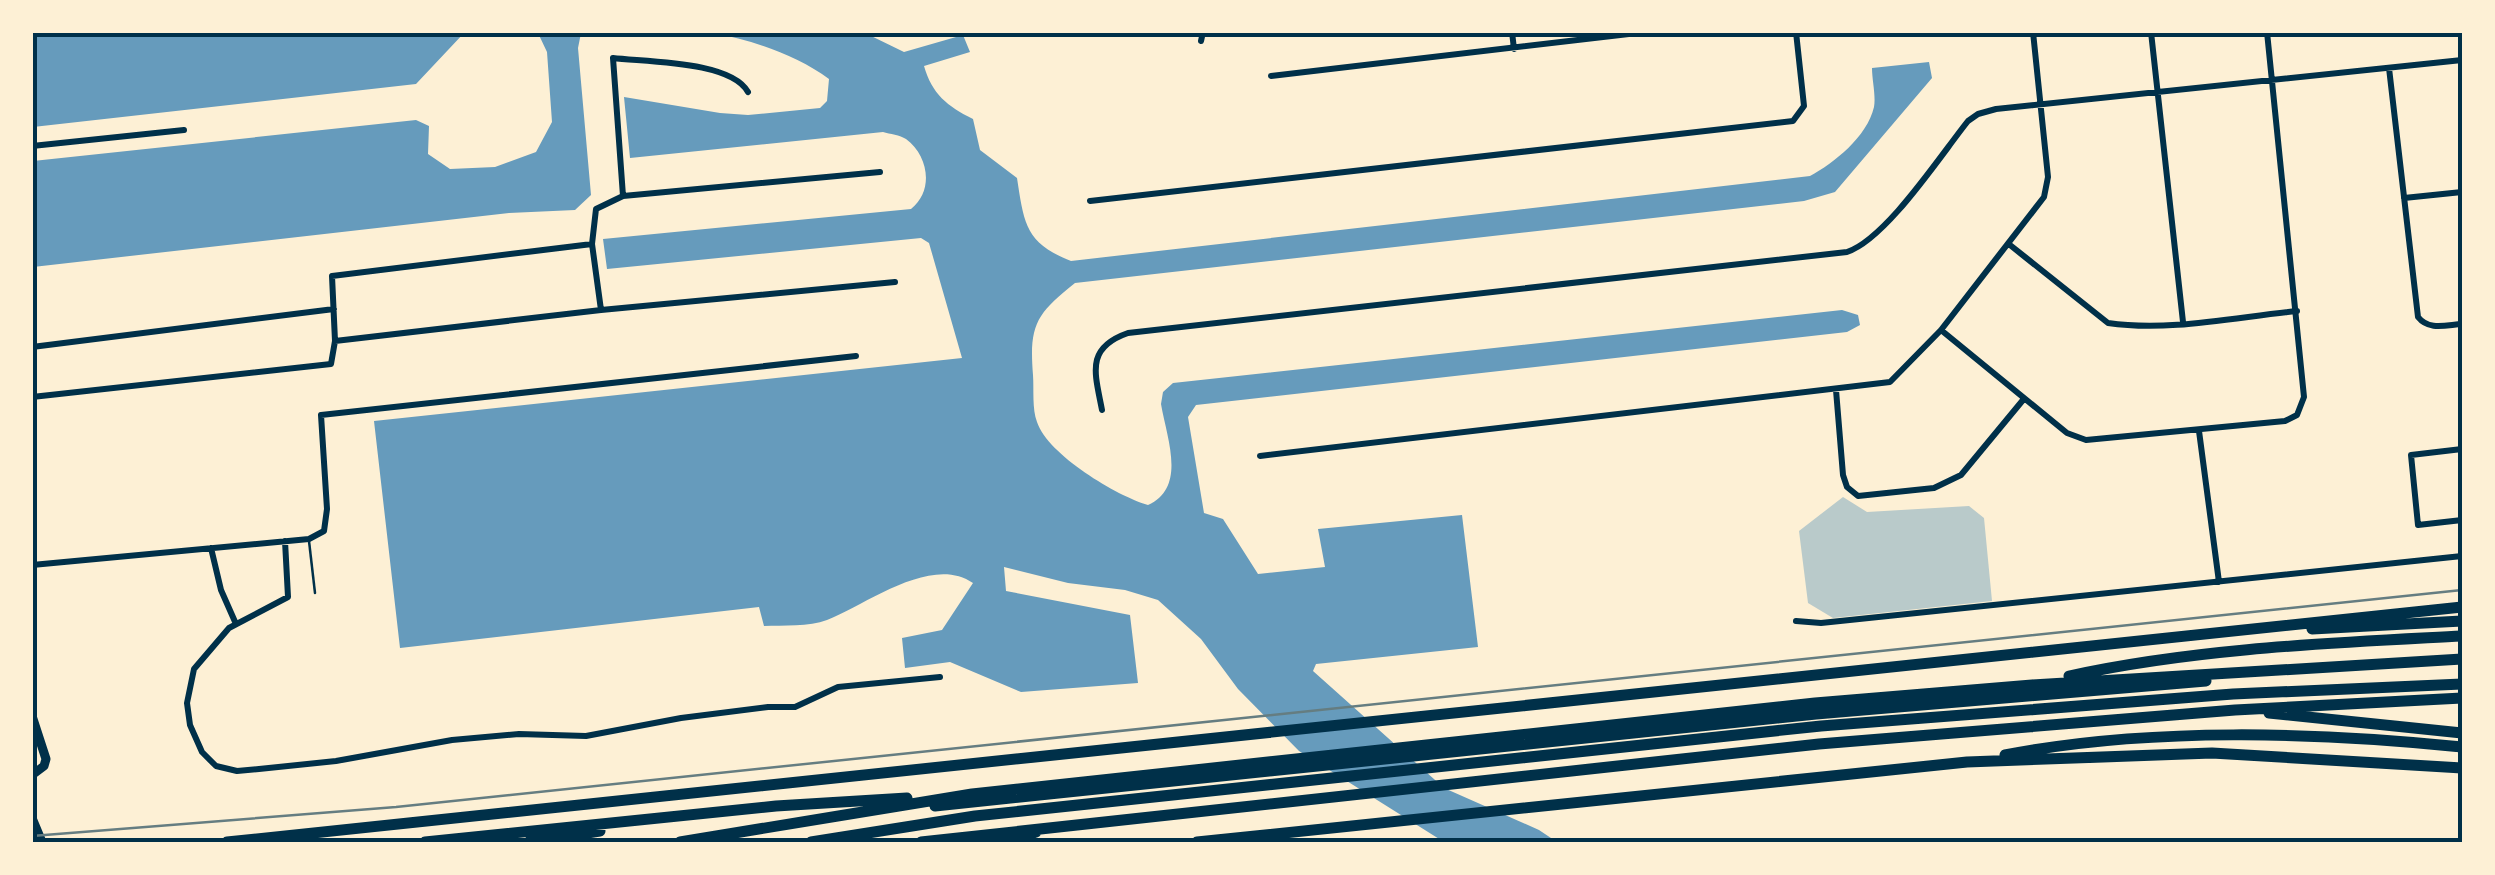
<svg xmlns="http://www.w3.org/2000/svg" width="2495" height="875" font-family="'Asap Condensed',sans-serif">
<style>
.green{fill:#b9caca}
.water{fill:#669bbc}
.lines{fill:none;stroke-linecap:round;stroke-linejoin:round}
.service{stroke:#003049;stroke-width:2.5}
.minor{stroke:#003049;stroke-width:6}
.secondary{stroke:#003049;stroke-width:9}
.primary{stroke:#003049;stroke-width:9}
.motorway{stroke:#003049;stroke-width:11}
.rail{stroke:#657d81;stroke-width:2.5}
.neatline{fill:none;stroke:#003049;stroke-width:4}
</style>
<rect width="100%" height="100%" fill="#fdf0d5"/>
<path class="green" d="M1843,497L1867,512L1969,506L1984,518L1992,601L1833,618L1808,603L1799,531Z"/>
<path class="water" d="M32,33L33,32L464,33L416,84L33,127Z
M538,33H581L578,48L591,195L575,210L509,213L33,267V161L416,120L429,126L428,154L450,169L495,167L536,152L552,122L547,52Z
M713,33H865L904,52L963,35L970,52L924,66C932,94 947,106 973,119L980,150L1017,178C1024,223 1025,243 1071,261L1810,176C1834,163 1867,137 1874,107C1876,96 1872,80 1872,68L1929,62L1932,78L1835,192L1804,201L1075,283C1036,314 1029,325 1033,375C1034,390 1032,409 1037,422C1048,455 1117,496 1148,505C1187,487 1167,439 1161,404L1163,392L1173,383L1842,310L1858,315L1860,325L1847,332L1196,405L1188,417L1204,513L1223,519L1258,574L1325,567L1318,529L1462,515L1478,647L1316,664L1313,671L1444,788L1539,830L1557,842H1444L1299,751L1238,689L1201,639L1158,600L1125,590L1068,583L1004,567L1006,591L1130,615L1138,683L1021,692L950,662L905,668L902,638L942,630L973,583C932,554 867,604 827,620C809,627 783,625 764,626L759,607L400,648L374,421L962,358L929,243L921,238L607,269L603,239L911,209C934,191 929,156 906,139C900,135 890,134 883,132L630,158L624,97L720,113L748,115L820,108L827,101L829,79C797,55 752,40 713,33Z"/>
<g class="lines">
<path class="service" d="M309,541L315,593"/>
<path class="minor" d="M1512,32L1514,49
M2151,32L2183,322
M1201,41L1203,32
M2389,68L2418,317C2429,331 2446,325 2462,324
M1271,76L1646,32
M32,146L184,130
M623,196L880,172
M2404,198L2462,192
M1090,201L1793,121L1804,106L1796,32
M2010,245L2108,323C2169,332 2236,317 2297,311
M601,310L592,244L596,209L623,196L613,58C647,62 731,61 748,92
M1941,330L2067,433L2086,440L2285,421L2297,415L2304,397L2267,32
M335,341L601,310L895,282
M32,347L334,309
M1836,390L1843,475L1847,487L1858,496L1934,488L1961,475L2023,400
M32,397L331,364L335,341L332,276L592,244
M1102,410C1095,373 1085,348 1128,333L1847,252C1886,239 1940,156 1968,121L1978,114L1996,109L2462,60
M2199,431L2219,582
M2462,449L2411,455L2418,525L2462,520
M1260,456L1890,382L1941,330L2044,197L2048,177L2033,32
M285,541L288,597L229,628L194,669L187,703L190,725L202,752L216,766L237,771L259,769L336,761L452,740L519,734L586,736L681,718L768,707H795L838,687L940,677
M211,548L221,590L236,624
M32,565L309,539L324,531L327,509L321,415L856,356
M1796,621L1821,623L2462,556"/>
<path class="secondary" d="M32,716L46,759L44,766L32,775"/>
<path class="primary" d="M32,818L42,842"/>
<path class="motorway" d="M2312,629L2462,621
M2069,676C2197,648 2332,643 2462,636
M2269,713L2462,733
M2005,755C2147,727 2319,732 2462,747
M935,806L1816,714L2206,681
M227,842L2462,607
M425,842L776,806L907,798
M529,842L600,831
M680,842L972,794L1815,703L2032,685L2462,659
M811,842L975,816L1821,726L2233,694L2462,684
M921,842L1819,744L2235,710L2462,698
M1006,842L1036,832
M1197,842L1967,762L2212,753L2462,768"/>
<path class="rail" d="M32,836L396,807L2462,590"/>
</g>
<rect width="2495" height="875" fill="none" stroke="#fdf0d5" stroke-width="70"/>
<rect x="35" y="35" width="2425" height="805" class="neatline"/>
</svg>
